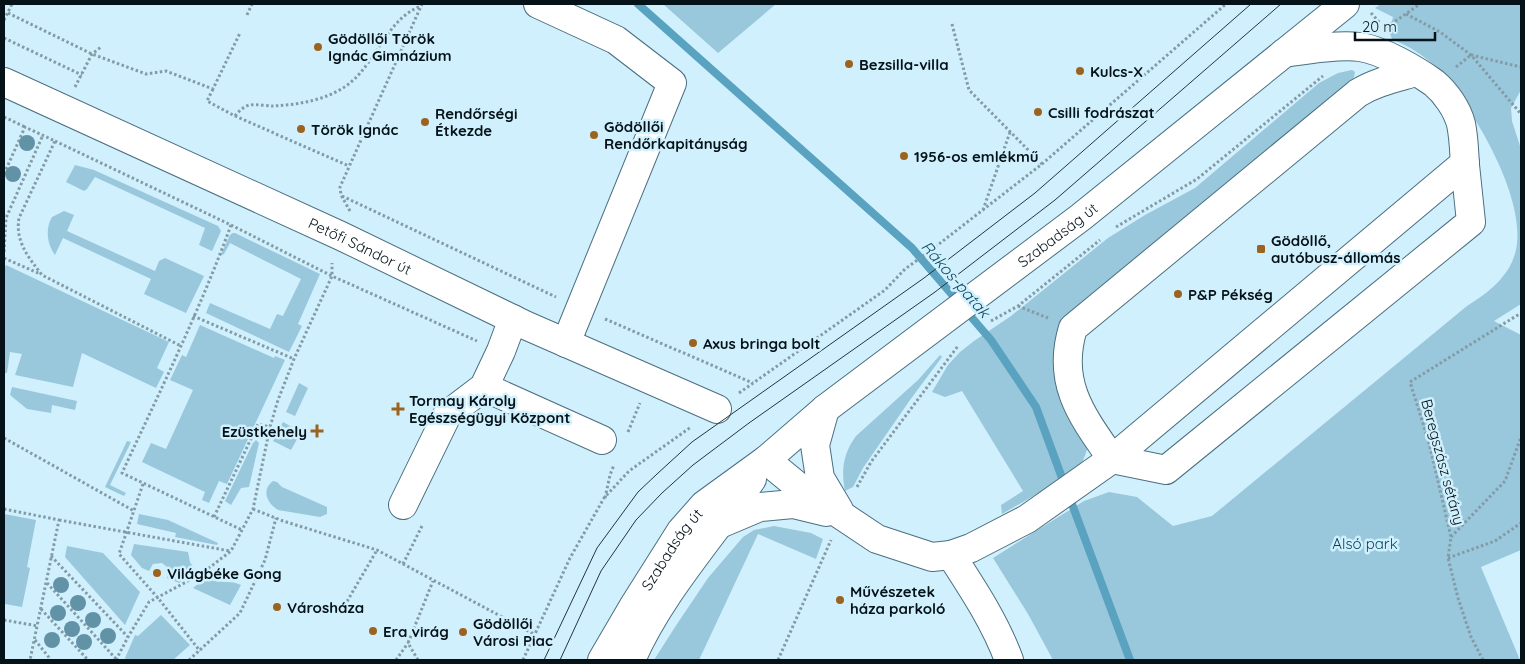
<svg xmlns="http://www.w3.org/2000/svg" width="1525" height="664" font-family="Quicksand,sans-serif">
<style>
.green{fill:#99c7db}
.lines{fill:none;stroke-linecap:round;stroke-linejoin:round}
.stream{stroke:#59a2c0;stroke-width:8}
.minor-casing{stroke:#4b6f7f;stroke-width:30}
.major-casing{stroke:#4b6f7f;stroke-width:30}
.path{stroke:#839ba6;stroke-width:3;stroke-dasharray:2.5 2.5;stroke-linecap:butt}
.minor{stroke:#fff;stroke-width:28}
.major{stroke:#fff;stroke-width:28}
.tram{stroke:#25353d;stroke-width:1}
.tree{fill:#6192a5}
.poi-dot{fill:#9b631e;stroke:#d1f0fe;stroke-width:2}
.labels{text-anchor:middle;dominant-baseline:central;stroke-width:5;stroke-linejoin:round;paint-order:stroke}
.poi-label{font-size:15px;font-weight:bold;fill:#051319;stroke:#d1f0fe;text-anchor:start}
.street-label{font-size:15px;fill:#051319;stroke:#d1f0fe}
.park-label{font-size:15px;fill:#05465c;stroke:#d1f0fe}
.water-label{font-size:16px;font-style:italic;fill:#104d63;stroke:#d1f0fe}
</style>
<rect width="100%" height="100%" fill="#d1f0fe"/>
<path class="green" d="M663,4H776L718,53Z
M1381,4H1521V90L1511,108L1512,121L1521,149V304L1494,321L1521,335V550L1481,567L1520,660H1053L1028,614L993,558L1084,501L1109,492L1137,497L1173,526L1212,516L1467,306C1491,291 1514,273 1517,243C1523,191 1471,104 1436,68C1423,54 1408,46 1392,39L1389,31L1393,17L1375,8Z
M1352,70L1355,72L1354,77L1349,85L1073,321L1088,447L1080,469L1002,514L1001,505L1023,491L962,391L945,397L932,392L948,365L960,352L974,341L1011,316L1108,238L1145,215L1195,188L1319,83L1338,73Z
M75,165L94,170L218,226L221,231L212,251L199,245L205,228L95,177L87,189L84,191L66,182Z
M64,211L74,215L67,231L155,271L159,261L165,258L204,276L186,313L144,294L151,279L63,238L55,255C47,244 45,229 52,217Z
M233,233H235L320,274L298,324L302,326L289,352L206,313L210,303L270,329L277,314L283,316L301,279L230,243L224,254L220,256L230,235Z
M6,265L169,342L157,368L164,372L156,388L82,353L73,387L15,375L22,354L10,352L7,373H4V269Z
M200,325L274,358L275,356L285,360L227,484L219,481L209,503L202,500L205,492L142,462L151,443L166,449L193,390L170,380L182,355L186,357Z
M940,355L942,357L910,400L863,468L853,487L845,491C841,470 843,454 856,436L918,380Z
M299,383L308,388L295,416L286,412Z
M12,387L77,401L75,410L52,405L51,413L27,409L10,395Z
M283,422L301,432L291,450L273,441Z
M256,440L259,443L249,487L241,488L231,505L225,501L253,443Z
M127,441L131,442L110,485L126,493L124,496L105,487Z
M273,481L277,482L282,487L327,507V514L320,517L278,510C267,503 261,490 273,481Z
M4,514L36,520L27,567L30,568L22,607L5,604L4,608Z
M139,514L168,520L218,543L217,545L175,537L176,533L137,524Z
M774,526L811,533L823,539L816,559L758,534L699,660H654L675,627L708,578L743,537L754,530Z
M134,544L188,552L190,562L195,570L179,583L167,578L168,574L167,567L162,563L153,564L149,571L142,568L131,555Z
M67,546L103,553L140,592L125,625L65,557Z
M205,578C221,585 228,579 241,585L230,605L193,588Z
M161,615L190,645L173,660H126L125,658L135,635L138,636Z"/>
<g class="lines">
<path class="stream" d="M638,4L912,248L991,340L1036,407L1065,486
M1069,496L1130,660"/>
<g class="minor-casing">
<g id="minor">
<path d="M538,4L616,40L672,83L566,343"/>
<path d="M1284,53C1306,50 1337,44 1360,47C1382,50 1416,70 1434,83C1446,93 1457,109 1461,124C1464,138 1464,151 1465,165C1467,184 1469,203 1471,222L1166,470L1112,459C1082,416 1056,383 1073,328L1358,93C1376,82 1396,78 1416,72"/>
<path id="s1" d="M4,82L341,236L525,325L717,409"/>
<path d="M484,387L602,440"/>
<path d="M825,409L815,445L820,478L839,510"/>
<path d="M766,460L799,487L877,539L932,557L951,555L971,548L1027,519L1112,459L1465,163"/>
<path d="M403,505L447,415L484,387L501,351L513,319"/>
<path d="M722,523L760,507L793,504L826,512"/>
<path d="M951,555C973,589 995,622 1009,660"/>
</g>
</g>
<g class="major-casing">
<g id="major">
<path id="s2" d="M602,660L633,607L681,531L704,505L766,460L825,409L1081,217L1345,4"/>
<path d="M631,660C659,595 711,538 752,479"/>
</g>
</g>
<path class="path" d="M8,13L92,54L146,74L166,71L213,89L240,33
M1371,13L1380,23
M1406,14L1440,32L1471,55L1521,114
M247,15L252,4
M4,20L12,4
M952,24L969,90L1042,164
M1387,27L1420,4
M4,38L82,75
M1471,55L1521,67
M1456,67L1471,55
M75,87L92,54L101,47
M213,89L207,101L235,116L349,166
M235,116C239,111 244,106 250,105C257,104 266,106 273,106C297,105 326,100 346,86C376,65 385,20 421,6
M4,117L25,127
M55,141L231,225L332,276L477,341
M4,174L25,127L55,141L19,218C15,241 28,257 42,275L181,346
M342,196L556,297
M983,210L1010,132
M350,211L341,195L340,187L422,4
M231,225C200,310 160,391 122,473L242,530
M1116,227L1197,179L1323,76
M4,252L6,218L43,135
M4,258L40,274
M1018,306L1048,318
M193,316L294,359
M605,319L753,383
M991,321L1018,306L1100,240
M739,393L885,290L905,269L930,251L1042,164L1226,4
M628,432L640,403
M4,438L134,511
M143,484L119,554L158,598L200,651
M857,487L871,462L958,346
M605,498L610,475L614,465
M4,509L59,520L30,660
M253,509L283,521L377,550L534,634
M214,517L258,424L270,427
M59,520L230,551
M1451,537L1505,481L1521,437
M51,556L128,637
M1448,558L1495,541L1521,523
M403,564L422,526
M47,583L117,660
M41,609L88,660
M342,610L377,550
M4,620L38,626
M35,640L51,660
M116,660L128,637L149,602L201,574L231,551L253,509L270,427L278,400L294,359L332,276V263
M189,660L240,613L265,560L276,518
M396,660L408,643
M418,660L408,643L433,581
M523,660L570,558L604,498L629,471L691,427
M778,660L831,540
M1483,660L1471,637L1458,598L1448,558L1451,537L1429,443L1410,382L1521,313"/>
<use href="#minor" class="minor"/>
<use href="#major" class="major"/>
<path class="tram" d="M544,660L597,548L638,492L657,474L692,442L924,278L1035,193L1251,4
M560,660L601,571L636,520L662,493L693,465L749,423L935,292L1055,200L1281,4"/>
</g>
<g class="tree">
<circle cx="27" cy="143" r="8"/>
<circle cx="13" cy="174" r="8"/>
<circle cx="61" cy="585" r="8"/>
<circle cx="78" cy="603" r="8"/>
<circle cx="58" cy="613" r="8"/>
<circle cx="93" cy="620" r="8"/>
<circle cx="72" cy="629" r="8"/>
<circle cx="108" cy="636" r="8"/>
<circle cx="52" cy="640" r="8"/>
<circle cx="84" cy="642" r="8"/>
</g>
<g class="poi-dot">
<circle cx="318" cy="47" r="5"/>
<circle cx="849" cy="64" r="5"/>
<circle cx="1080" cy="71" r="5"/>
<circle cx="1038" cy="112" r="5"/>
<circle cx="425" cy="122" r="5"/>
<circle cx="301" cy="129" r="5"/>
<circle cx="594" cy="135" r="5"/>
<circle cx="904" cy="156" r="5"/>
<rect x="1256" y="244" width="10" height="10" rx="2.5"/>
<circle cx="1178" cy="294" r="5"/>
<circle cx="693" cy="343" r="5"/>
<path d="M395.5 401.5h5v5h5v5h-5v5h-5v-5h-5v-5h5z"/>
<path d="M314.5 423.5h5v5h5v5h-5v5h-5v-5h-5v-5h5z"/>
<circle cx="157" cy="573" r="5"/>
<circle cx="840" cy="600" r="5"/>
<circle cx="277" cy="607" r="5"/>
<circle cx="373" cy="631" r="5"/>
<circle cx="463" cy="632" r="5"/>
</g>
<g class="labels">
<g class="poi-label">
<text x="328" y="38">Gödöllői Török<tspan x="328" dy="17">Ignác Gimnázium</tspan></text>
<text x="859" y="64">Bezsilla-villa</text>
<text x="1090" y="71">Kulcs-X</text>
<text x="1048" y="112">Csilli fodrászat</text>
<text x="435" y="113">Rendőrségi<tspan x="435" dy="17">Étkezde</tspan></text>
<text x="604" y="126">Gödöllői<tspan x="604" dy="17">Rendőrkapitányság</tspan></text>
<text x="311" y="129">Török Ignác</text>
<text x="914" y="156">1956-os emlékmű</text>
<text x="1271" y="240">Gödöllő,<tspan x="1271" dy="17">autóbusz-állomás</tspan></text>
<text x="1188" y="294">P&amp;P Pékség</text>
<text x="703" y="343">Axus bringa bolt</text>
<text x="409" y="400">Tormay Károly<tspan x="409" dy="17">Egészségügyi Központ</tspan></text>
<text x="307" y="431" text-anchor="end">Ezüstkehely</text>
<text x="167" y="573">Világbéke Gong</text>
<text x="850" y="591">Művészetek<tspan x="850" dy="17">háza parkoló</tspan></text>
<text x="287" y="607">Városháza</text>
<text x="473" y="623">Gödöllői<tspan x="473" dy="17">Városi Piac</tspan></text>
<text x="383" y="631">Era virág</text>
</g>
<g class="street-label">
<text stroke="none"><textPath href="#s2" startOffset="631">Szabadság út</textPath></text>
<text stroke="none"><textPath href="#s1" startOffset="392">Petőfi Sándor út</textPath></text>
<text transform="translate(1443 462) rotate(75)">Beregszász sétány</text>
<text stroke="none"><textPath href="#s2" startOffset="131">Szabadság út</textPath></text>
</g>
<g class="park-label">
<text x="1365" y="543">Alsó park</text>
</g>
<g class="water-label">
<text transform="translate(956 279) rotate(49)">Rákos-patak</text>
</g>
</g>
<rect width="1525" height="664" fill="none" stroke="#051319" stroke-width="10"/>
<path d="M1355 32v8h80v-8" fill="none" stroke="#051319" stroke-width="2.5"/>
<text x="1362" y="32" font-size="15" fill="#051319" stroke="#d1f0fe" stroke-width="4" paint-order="stroke">20 m</text>
</svg>
